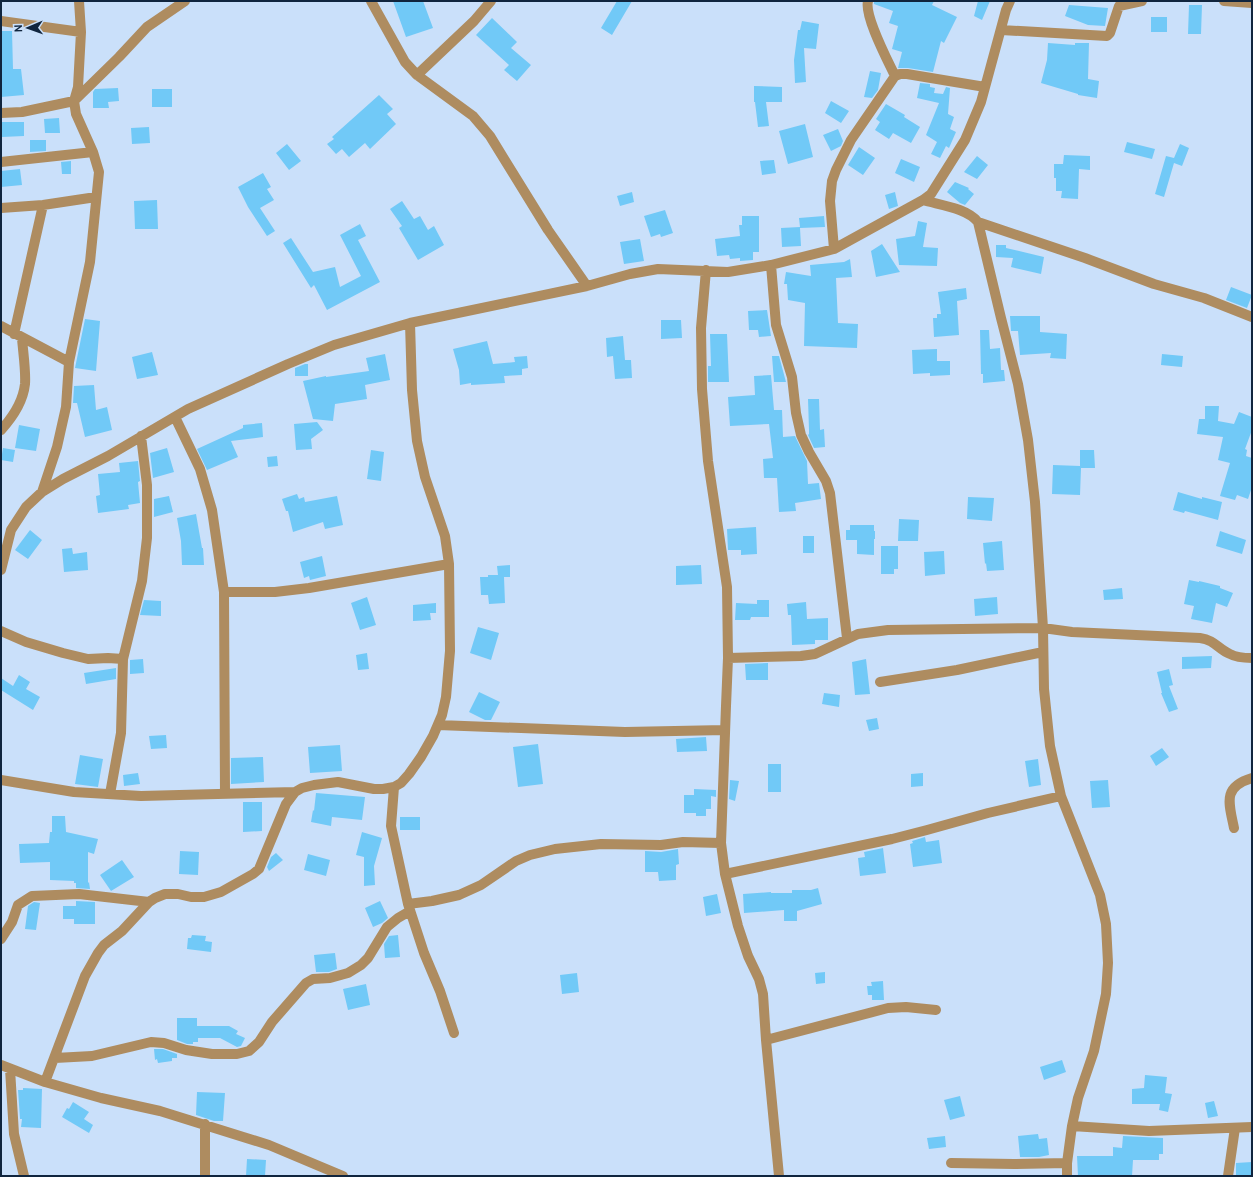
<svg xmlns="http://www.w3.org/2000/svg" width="1253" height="1177" font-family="Overpass,sans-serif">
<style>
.building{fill:#71c9f7}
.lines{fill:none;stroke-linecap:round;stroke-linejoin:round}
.minor{stroke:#ae8c60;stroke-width:10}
</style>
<rect width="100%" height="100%" fill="#cae0fa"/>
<path class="building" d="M393,1H423L433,28L406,37Z
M617,1H632L612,35L601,28Z
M874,1H934L932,5L957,17L944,43L941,41L933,72L908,68H898L902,52L892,49L898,26L889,23L893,11L874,4Z
M978,1H990L982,20L974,16Z
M1069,5L1108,8L1105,26L1088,25L1065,16Z
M1189,5H1202L1201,34H1188Z
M1151,17H1167V32H1151Z
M492,18L517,42L511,48L531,65L517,81L504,70L509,65L476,35Z
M802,21L819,24L816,49L804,48L806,82L795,83L794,60L798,30H800Z
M1,31H12L13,69H21L24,95L1,97Z
M1048,43L1075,45V43H1089L1088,79L1099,81L1097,98L1078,95V94L1041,83L1047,60Z
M870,71L881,73L878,90L872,98L864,97Z
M920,83L930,84V87L935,88L934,93L943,94L946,87L950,88L948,114L954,117L950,129L956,132L949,148L946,146L940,158L931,154L937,142L926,135L939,103L917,98Z
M754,86L782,87V102H766L769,126L758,127L755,102H754Z
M118,88L119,101L108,102L109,108H93V92L95,89Z
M152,89H172V107H152Z
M379,95L393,109L387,114L396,124L370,149L365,143L349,157L342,149L336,154L327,144L334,139L332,137Z
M831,101L849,111L841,123L825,113Z
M886,104L905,115L904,117L920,127L911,143L893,133L889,139L875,130L880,122L876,119Z
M59,118L60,133H45L44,119Z
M2,122H24V136L2,137Z
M805,124L813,157L788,164L779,131Z
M149,127L150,143L132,144L131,128Z
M838,129L843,141L841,146L831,151L823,135Z
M30,140H46V151L30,152Z
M1127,142L1155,149L1152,159L1124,152Z
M287,144L301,161L289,170L276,153Z
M1180,144L1189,148L1182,166L1174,163L1164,197L1155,194L1166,156L1174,158Z
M859,147L875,158L863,175L848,165Z
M1064,155L1090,156V170L1079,169L1078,199L1061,198L1062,191H1056V178H1054V164H1063Z
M977,156L988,165L977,179L964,172Z
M901,159L920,167L914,182L895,173Z
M774,160L776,173L762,175L760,161Z
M71,161V174H62L61,162Z
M20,169L22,185L1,187V171Z
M263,173L271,187L267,189L274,200L260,208L275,231L267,236L248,207L238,187Z
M955,182L969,188L968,189L974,194L965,205L960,203L947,192Z
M632,192L634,202L620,206L617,196Z
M895,192L898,206L889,209L885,195Z
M157,200L158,229H135L134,201Z
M402,201L414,219L420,216L428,230L434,226L444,245L418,260L399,228L402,226L390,209Z
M665,210L673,233L661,237L660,234L651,237L644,216Z
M742,216H759V252H753V260L740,261V258L730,259L729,255L717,256L715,239L740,236L739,225H742Z
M824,216L825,227L800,228L801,246L782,247L781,228L800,227L799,218Z
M918,221L927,223L923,247L938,248L937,266L899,265L896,239L915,236Z
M360,224L366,236L358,240L380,282L327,310L314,285L311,288L283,243L291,238L313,272L335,267L340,287L361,276L340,235Z
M640,239L644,261L624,264L620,242Z
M882,244L900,272L876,277L871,251Z
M996,245H1006V248L1044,257L1041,274L1011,267L1013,258L996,257Z
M850,259L852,277L836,278L838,323L858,324L857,348L804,346L805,303L788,300L787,284H784L786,272L811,276L810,265L844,262Z
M1231,287L1252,295L1247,308L1226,300Z
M966,288L967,299L957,301L959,335L934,337L933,318H937V314H941L938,292Z
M767,310L771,336L759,337L758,330H749L748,311Z
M1010,316H1040V332L1067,334L1066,359L1050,358L1051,353L1020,355L1018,331H1011Z
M85,319L100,321L96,371L75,368Z
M661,320H681L682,338L661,339Z
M980,330H989L990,349L1000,348L1001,370H1004L1005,381L983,383V374H981Z
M710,334H727L729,382H708V366H711Z
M623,336L625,360H631L632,378L615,379L613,356L607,357L606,338Z
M487,341L493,364L515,362L514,357L527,356L528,368L522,369V375L504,376L505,383L471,385V383L460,385L459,370L453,349Z
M937,349V361H950V375L930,376V373L913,374L912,350Z
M152,352L158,375L137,379L132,357Z
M385,354L390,380L365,385L367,399L335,404L333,421L313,419L303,381L326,376V377L369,371L366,358Z
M1162,354L1183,356L1182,367L1161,365Z
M772,356H779L786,382H774Z
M305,364H308V376H295V368Z
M771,375L774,410H782L783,437L795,436L807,461L808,484L819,483L821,499L795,503L796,511L779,512L777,478H764L763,459L773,458L769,424L730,426L728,397L755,395L754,376Z
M94,385L96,410L107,407L112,430L85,437L77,403H73L74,386Z
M808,399H819L820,430L824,429L825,447L814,448L808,435L809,434V430Z
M1205,406H1219L1218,421L1234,424L1239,412L1252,417V430L1245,449L1247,450L1246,456L1252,458V487L1248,499L1237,495L1235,500L1220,496L1230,463L1218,460L1223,437L1197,434L1199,419H1205Z
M317,422L323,430L311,439L312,449L296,450L294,424Z
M262,423L263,437L231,441L238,457L207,470L197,449L243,428V425Z
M19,425L40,429L36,451L15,448Z
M3,448L15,450L13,462L1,460Z
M167,448L174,472L153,478L150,453Z
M371,450L384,452L381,481L367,479Z
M1080,450H1094L1095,468H1081L1080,495L1052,494L1053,465L1080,466Z
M277,456L278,466L268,467L267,457Z
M138,461L140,481L138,482L140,503L128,505L129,509L98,513L96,496L100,495L98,474L120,472L119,463Z
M1178,492L1202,499V497L1222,502L1218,520L1185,511L1184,513L1173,510Z
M297,494L299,499L304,497L305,502L337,496L343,525L325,529L323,522L293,532L288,511H286L282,499Z
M169,496L173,512L154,517V499Z
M968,497L994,498L992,521L967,519Z
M196,514L202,548H203L204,565H182L181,541L177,518Z
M899,519L919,520L918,541H898Z
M850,525H874V531H875V539H874V555L857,554V540H846V530H850Z
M756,527L757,554L741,555V550H728L727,529Z
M30,530L42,540L28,559L15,550Z
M1220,531L1246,540L1242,554L1216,546Z
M803,536H814V553H803Z
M1002,541L1004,570L987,571L986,563L985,564L983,543Z
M881,546H898V569H894V574H881Z
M72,548L73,554L87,552L88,570L64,572L62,549Z
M944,551L945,574L925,576L924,552Z
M322,556L326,576L310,580L309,576L304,578L300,562Z
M510,565V577H504L505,603L489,604L488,595H481L480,577H488V575H498L497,566Z
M701,565L702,584L676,585V566Z
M1189,580L1199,582V581L1220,586V588L1233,593L1227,607L1216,603L1212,623L1191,619L1194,606L1184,604Z
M1122,588L1123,599L1104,600L1103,590Z
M367,597L376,625L360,630L351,603Z
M997,597L998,614L975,616L974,599Z
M144,600L161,601V616L140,615Z
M757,600H769V617H751L750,620H735L736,603L757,604Z
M806,602L807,619L828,618V640H815V644L792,645L791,615H788L787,604Z
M436,603V613H430L431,620L413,621V605Z
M478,627L499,633L491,660L470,653Z
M367,653L369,669L358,670L356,655Z
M1212,656L1211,668L1182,669V657Z
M143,659L144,673L130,674V660Z
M866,659L870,694L855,695L852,662Z
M768,663V680H746L745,664Z
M116,668V679L86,684L84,673Z
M1169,669L1173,685L1169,686L1178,709L1169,712L1161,693H1162L1157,672Z
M19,675L30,682L26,689L40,697L33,710L1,690V678L13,686Z
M479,692L500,702L491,720H485L469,712Z
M824,693L840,695L839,707L822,704Z
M877,718L879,729L869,731L866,720Z
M166,735L167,748L151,749L149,736Z
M706,737L707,751L677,752L676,739Z
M538,744L543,784L518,787L513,747Z
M340,745L342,771L310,773L308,747Z
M1162,748L1169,757L1156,766L1150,756Z
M80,755L103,759L98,787L75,784Z
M263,757L264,782L231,784V758Z
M1038,759L1041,785L1029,787L1025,761Z
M768,764H781V792H768Z
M138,773L140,784L124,786L123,775Z
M923,773V786L911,787V774Z
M730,780L739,781L735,801L729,799Z
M1108,780L1110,807L1092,808L1090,781Z
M694,789L716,790V797L711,796V809H706V816H696V813H684V795H694Z
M316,793L365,797L362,820L332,817L331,826L311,822L313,810L314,811Z
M243,802H262V831L243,832Z
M52,816H65L66,832L98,839L94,854L88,852V883L89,882L90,889L76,888V883H74V881L50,880V862L20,863L19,844L49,843L50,832H52Z
M400,817H420V830H400Z
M362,832L382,838L374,866L375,885L364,886V857L356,855Z
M925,837L926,842L939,840L942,863L913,867L910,844L913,843L912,841Z
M883,848L886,873L860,876L858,858L865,857L864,852Z
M678,849L679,864L676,865V880L659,881L658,872H645V851L661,852Z
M180,851L199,852L198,875L179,874Z
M276,853L283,860L269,871L267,867L271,857Z
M308,854L330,860L326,876L304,870Z
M122,860L134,877L111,891L100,875Z
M818,888L822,904L797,911V921H784V910L744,913L743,894L771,892V893H792V890H811Z
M717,894L721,913L706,916L703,897Z
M76,901L95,902V924H74V919H63V906H76Z
M380,901L388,918L382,923L373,927L365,908Z
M34,902L40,903L36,930L25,929L28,906Z
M192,935L206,936L205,941L212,942L211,952L187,949L188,938H191Z
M398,935L400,957L385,958L384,944L389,936Z
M335,953L337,969L329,972H316L314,955Z
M825,972V983L816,984L815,973Z
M577,973L579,992L562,994L560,975Z
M883,981L884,1000H872V995H868L867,986H872L871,982Z
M366,984L370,1005L348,1010L343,989Z
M177,1018H197V1026H229L238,1031L236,1034L245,1038L241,1046L237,1047L220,1038H198V1042H193V1044H187L177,1040Z
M154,1049H163L177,1054V1058H172V1061L158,1063L157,1059L155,1060Z
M1062,1060L1066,1072L1044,1080L1040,1067Z
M1145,1075L1167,1077L1165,1093L1172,1094L1168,1112L1159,1110L1160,1104H1132V1089L1144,1088Z
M23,1088L42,1089L41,1128L21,1127L22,1119H20L18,1090H23Z
M197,1092L225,1093L223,1121H214L196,1115Z
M960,1096L965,1116L950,1120L944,1100Z
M1214,1101L1218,1116L1208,1118L1205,1103Z
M73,1102L89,1112L84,1119L93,1125L89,1133L62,1117L67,1108L69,1109Z
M1038,1134L1039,1139L1047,1138L1049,1155L1039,1157H1020L1018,1136Z
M945,1136L946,1147L929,1149L927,1138Z
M1123,1136L1163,1138V1154H1159V1160H1133L1132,1176H1078L1077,1156H1113V1147L1122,1148Z
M247,1159L266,1160L265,1176H246Z
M1252,1162V1176H1236V1163Z"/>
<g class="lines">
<path class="minor" d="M371,1L405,62L417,75L473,116L490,136L548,230L587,286
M868,1C864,16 888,61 895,76
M1224,1L1252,3
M1,21L81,32
M1001,30L1107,36L1110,33L1119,6L1142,1
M417,75L474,21L491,1
M1,113L22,112L74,101L119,57L147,27L185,1
M1,162L93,152
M923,200C940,205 967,208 978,222L1001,318L1018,384L1028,440L1035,502L1043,628L1044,689L1050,746L1061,796L1100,895L1106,924L1108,963L1106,994L1094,1051L1078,1098L1072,1126L1067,1163V1176
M1,208L43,205L96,197
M978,222L1085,258L1154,284L1204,298L1252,317
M834,249L830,201L832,181L836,170L851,140L895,76L900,74H907L985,87
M771,265L776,325L792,377L796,413L801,435L809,452L826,481L830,493L847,638
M706,270L701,328L702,389L708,461L727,587L728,658L726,706L721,843L725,874L738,926L748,956L759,979L763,994L766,1040L779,1176
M1,326L69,362
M14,334L43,205
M175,417L200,469L212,510L224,592L225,794
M1,430C12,418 23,402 25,384C26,371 23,352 22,338
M42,492L57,447L66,407L69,362L90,262L99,172L93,152L76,114L74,101L78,87L81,32L79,1
M1,570L11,530L26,507L42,492L63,479L108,456L188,409L288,364L334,345L410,323L587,286L630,274L658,269L728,272L771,265L834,249L923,200L931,194L965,140L981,102L1006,10L1010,1
M224,592H275L309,588L449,564
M1,631L26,642L63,653L88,659L108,658L123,659
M728,658L801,656L815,654L858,634L888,630L1043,628L1072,632L1200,638C1215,640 1218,649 1230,654C1237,658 1245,658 1252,658
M880,682L957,670L1043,652
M438,725L625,732L725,730
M1,780L74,792L141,796L295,792
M394,787L391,826L408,904L424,953L440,991L454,1033
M110,794L121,733L123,659L142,581L147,538V485L141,436
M1234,828C1229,803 1222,787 1252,778
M725,874L892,839L927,830L988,813L1061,796
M408,904L432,901L459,895L481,885L516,861L530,855L555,849L601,844L661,845L683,842L721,843
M1,939L12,922L18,905L32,896L79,894L149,902
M766,1040L888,1008L906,1007L936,1010
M55,1058L92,1056L151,1042L164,1043L186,1050L212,1054H237L249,1051L259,1042L272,1022L306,983L313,979L330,978L348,973L361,965L368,958L387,927L398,918L410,911
M1,1065L45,1082L101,1098L160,1111L269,1145L343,1176
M10,1069L14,1134L24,1176
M45,1082L85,976L98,953L104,945L122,931L149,902L155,898L165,894H178L191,897H204L221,892L253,874L259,869L286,804L295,792L302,788L314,785L338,782L374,789H383L394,787L401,783L409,774L421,757L433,736L442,715L446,697L450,651L449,564L445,536L425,477L417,441L412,390L410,323
M205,1124V1176
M1072,1126L1149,1131L1252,1127
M951,1163L1014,1164L1067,1163
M1228,1176L1235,1128"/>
</g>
<rect width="1253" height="1177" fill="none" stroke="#10253e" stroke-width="4"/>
<g transform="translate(28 28) rotate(268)" stroke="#cae0fa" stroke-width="3" paint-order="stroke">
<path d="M0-3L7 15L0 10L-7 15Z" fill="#10253e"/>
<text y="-6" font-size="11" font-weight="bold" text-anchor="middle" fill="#10253e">N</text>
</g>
</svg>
